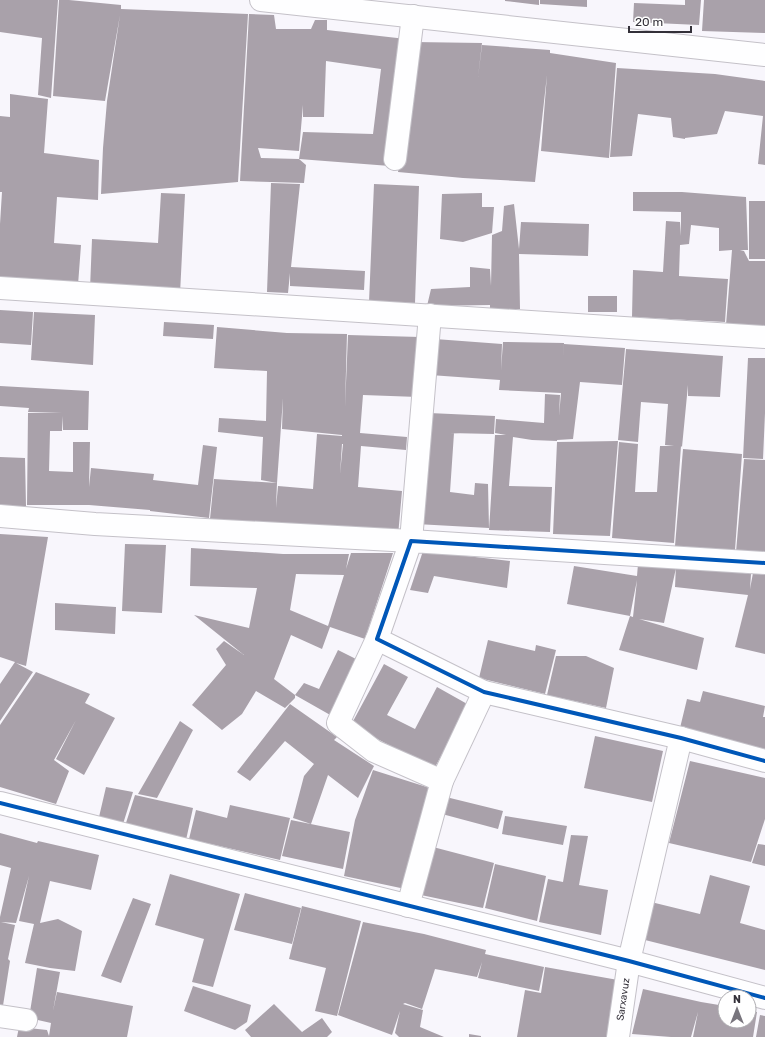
<svg xmlns="http://www.w3.org/2000/svg" width="765" height="1037" font-family="Rubik,sans-serif">
<style>
.building{fill:#a9a1aa;fill-rule:evenodd}
.lines{fill:none;stroke-linecap:round;stroke-linejoin:round}
.minor-casing{stroke:#c4c1c8;stroke-width:24}
.minor{stroke:#fefeff;stroke-width:22}
.cycleway-casing{stroke:#fff;stroke-width:6}
.cycleway{stroke:#0057b8;stroke-width:4}
.labels{text-anchor:middle;dominant-baseline:central;stroke-width:4;stroke-linejoin:round;paint-order:stroke}
.street-label{font-size:10px;fill:#333039;stroke:#fff}
</style>
<rect width="100%" height="100%" fill="#f8f6fc"/>
<path class="building" d="M0,0H58L51,98L38,95L42,38L0,32Z
M59,0H69L121,5V9L248,14L238,182L101,194L103,148L107,101L120,15L105,101L53,96Z
M505,0H539V5L505,1Z
M540,0H587V7L540,4Z
M685,0H701L699,25L633,22L634,3L685,5Z
M704,0H765V33L702,31Z
M249,14L274,15L276,29H311L315,20H327V30L406,39L390,166L299,159L303,132L373,134L381,69L326,61L324,117H303V105L299,151L258,148L261,158L299,159L306,165L304,183L240,181Z
M414,42L482,43L478,77L482,45L550,50V53L616,63L609,158L541,151L547,75L535,182L463,178L398,172Z
M617,68L715,74L765,81V165L758,164L763,116L725,111L717,134L685,138V139L673,137L671,118L638,114L632,156L610,157Z
M10,94L48,99L44,153L99,160L98,200L57,197L54,243L81,245L78,285L0,281V224L2,192H0V116L10,117Z
M271,183L300,184L291,267L365,271L364,290L290,286V273L288,293L267,292Z
M374,184L419,186L415,303L369,302Z
M633,192H682L746,197L748,250H740L744,251L749,261H765V328L726,325L732,250L719,251V228L691,225L689,244L680,245L679,276L728,279L725,322L632,317L633,270L663,272L666,221L680,222L681,236V212L633,211Z
M161,193L185,194L180,294L90,289L92,239L158,243Z
M482,193V207H494L492,233L463,242L440,239L442,194Z
M749,201H765V259H749Z
M514,204L519,249L521,222L589,224L588,256L519,254L520,309H490V305L427,306L431,289L470,287V267L490,269L491,286L492,235L502,231L504,206Z
M588,296H617V312H588Z
M0,310L33,312L31,345L0,343Z
M34,312L95,315L93,365L31,360Z
M164,322L214,325L213,339L163,336Z
M217,327L287,333L347,334L345,407L348,335L420,337L418,397L363,395L360,433L407,437L406,450L361,446L358,487L402,491L398,536L210,519L214,479L277,483L276,508L278,486L313,489L317,434L342,436V435L282,429L283,398L277,483L261,480L263,437L218,432L219,418L266,421L267,371L214,368ZM342,444H343L340,474Z
M435,339L502,344L501,370L503,342L564,343L563,370L564,344L625,348L622,385L580,382L573,439L557,440V441L532,440L513,437L509,486L552,487L550,532L489,530L495,435H506L495,433L496,419L544,423L545,394L560,395L559,416L561,393L499,390L500,380L430,375Z
M626,349L723,356L720,397L688,396V385L682,447L681,446L674,543L612,538L619,442L638,444L635,492H657L660,446H674L665,445L668,404L641,402L638,442L618,440Z
M748,358H765V413L763,459L743,458Z
M0,386L89,391L88,430H63L62,416V431H50L49,471L73,472V442H90L89,487L91,468L154,474L153,480L198,485L203,445L217,447L209,518L150,511V510L89,505H27L28,413H62L28,412L29,408L0,406Z
M429,413L495,416L494,434L449,433H454L450,492L474,495L475,483L488,484L489,528L416,524Z
M618,441L610,536L553,534L557,442Z
M683,449L742,454L735,550L675,546Z
M0,457L25,458L26,506H0Z
M744,459L765,460V554L736,552Z
M0,534L48,537L26,666L16,663L33,672L0,721V684L15,662L0,657Z
M125,544L166,545L162,613L122,611Z
M191,548L283,554H349L346,569L351,553H393L365,639L330,627L322,649L291,635L274,679L295,695L304,683L319,689L338,650L358,660L332,716L295,695V698L285,708L256,691L242,714L222,730L192,705L226,665L216,649L224,641L244,655L194,615L249,628L257,588L190,586ZM296,574L344,575L328,626L290,610Z
M423,551L510,561L507,588L434,576L428,593L410,590Z
M638,564L676,568L664,623L639,619L704,638L697,670L619,650L630,616L633,617L637,580L630,616L567,604L574,566L637,576Z
M676,565L751,574L750,589L753,573L765,575V654L735,647L748,595L675,587Z
M55,603L116,607L115,634L55,630Z
M488,640L535,651L536,645L556,650L545,694L479,678Z
M556,656H586L614,668L606,708L547,695Z
M384,664L408,677L387,715L415,729L437,687L469,705L434,769L351,725Z
M36,672L90,694L85,703L115,718L84,775L56,759L76,720L54,760L69,771L56,804L0,787V725Z
M703,691L765,706L763,717H765V749L680,728L687,699L700,702Z
M290,704L337,737L334,740L374,766L358,798L328,775L311,824L293,818L304,776L314,764L285,741L250,781L237,772Z
M180,721L193,730L157,798L138,794Z
M595,736L663,751L652,802L584,788Z
M690,761L765,778V819L751,862L669,843Z
M373,770L433,789L410,890L344,876L355,820Z
M106,787L133,792L123,824L99,817Z
M135,795L193,808L186,840L125,826Z
M446,797L503,811L498,829L442,814Z
M230,805L290,818L280,860L189,839L196,810L227,818Z
M505,816L567,826L563,845L502,834Z
M291,820L350,832L343,869L282,856Z
M0,833L37,843L38,841L99,855L91,890L50,881L40,923L58,919L82,931L75,971L50,968L25,963L34,924L19,921L29,876L16,923L1,922L15,925L8,959L10,961L2,1012H0V917L11,868L0,865Z
M571,835L588,836L579,885L608,890L601,935L539,922L548,879L563,882Z
M758,844L765,845V866L752,863Z
M433,847L494,863L483,908L421,895Z
M495,864L546,876L537,921L485,908Z
M170,874L240,894L213,987L192,982L204,939L155,925Z
M710,875L750,886L740,923L765,930V970L641,939L651,902L700,914Z
M245,893L301,908L292,944L234,930Z
M133,898L151,904L121,983L101,976Z
M302,906L361,921L337,1016L315,1011L326,968L289,959Z
M363,922L424,934L486,950L485,954L544,967L539,991L478,978L482,962L477,977L435,969L422,1009L405,1003L403,1004L423,1010L420,1027L444,1037H399L395,1033L400,1011L392,1035L338,1015Z
M545,967L618,980L608,1037H517L525,990L541,993Z
M37,968L60,972L53,1011L57,992L133,1006L127,1037H17L19,1027L47,1030L49,1036L51,1023L29,1018Z
M193,986L251,1005L247,1022L235,1030L184,1011Z
M643,989L701,1002L725,1006V1021H749V1011L757,1012L753,1037H693L698,1012L691,1037H671L632,1034Z
M274,1004L302,1032L322,1018L332,1032L327,1037H251L245,1030Z
M760,1015L765,1016V1037H756Z
M469,1034L481,1036V1037H469Z"/>
<g class="lines">
<g class="minor-casing">
<g id="minor">
<path d="M261,0L765,55"/>
<path d="M395,159L413,16"/>
<path d="M0,288L765,337"/>
<path d="M0,516L95,524L411,541L430,315"/>
<path d="M765,563L411,541L377,639L484,692L681,738L765,761"/>
<path d="M377,639L338,723L374,751L442,781L408,906"/>
<path d="M442,781L484,692"/>
<path d="M0,803L629,961L765,998"/>
<path d="M0,1016L26,1020"/>
<path id="s1" d="M618,1037L629,961L681,738"/>
</g>
</g>
<use href="#minor" class="minor"/>
<g class="cycleway-casing">
<path id="cycleway" d="M765,563L411,541L377,639L484,692L681,738L765,761
M0,803L629,961L765,998"/>
</g>
<use href="#cycleway" class="cycleway"/>
</g>
<g class="labels">
<g class="street-label">
<text stroke="none"><textPath href="#s1" startOffset="38">Sarxavuz</textPath></text>
</g>
</g>
<g transform="translate(737 1009)"><circle r="19" fill="#ffffff" stroke="#adacb0"/>
<path d="M0-3L7 15L0 10L-7 15Z" fill="#78757d"/>
<text y="-6" font-size="11" font-weight="bold" text-anchor="middle" fill="#333039">N</text>
</g>
<path d="M629 26v6h62v-6" fill="none" stroke="#333039" stroke-width="2"/>
<text x="635" y="26" font-size="12" fill="#333039" stroke="#ffffff" stroke-width="3" paint-order="stroke">20 m</text>
</svg>
